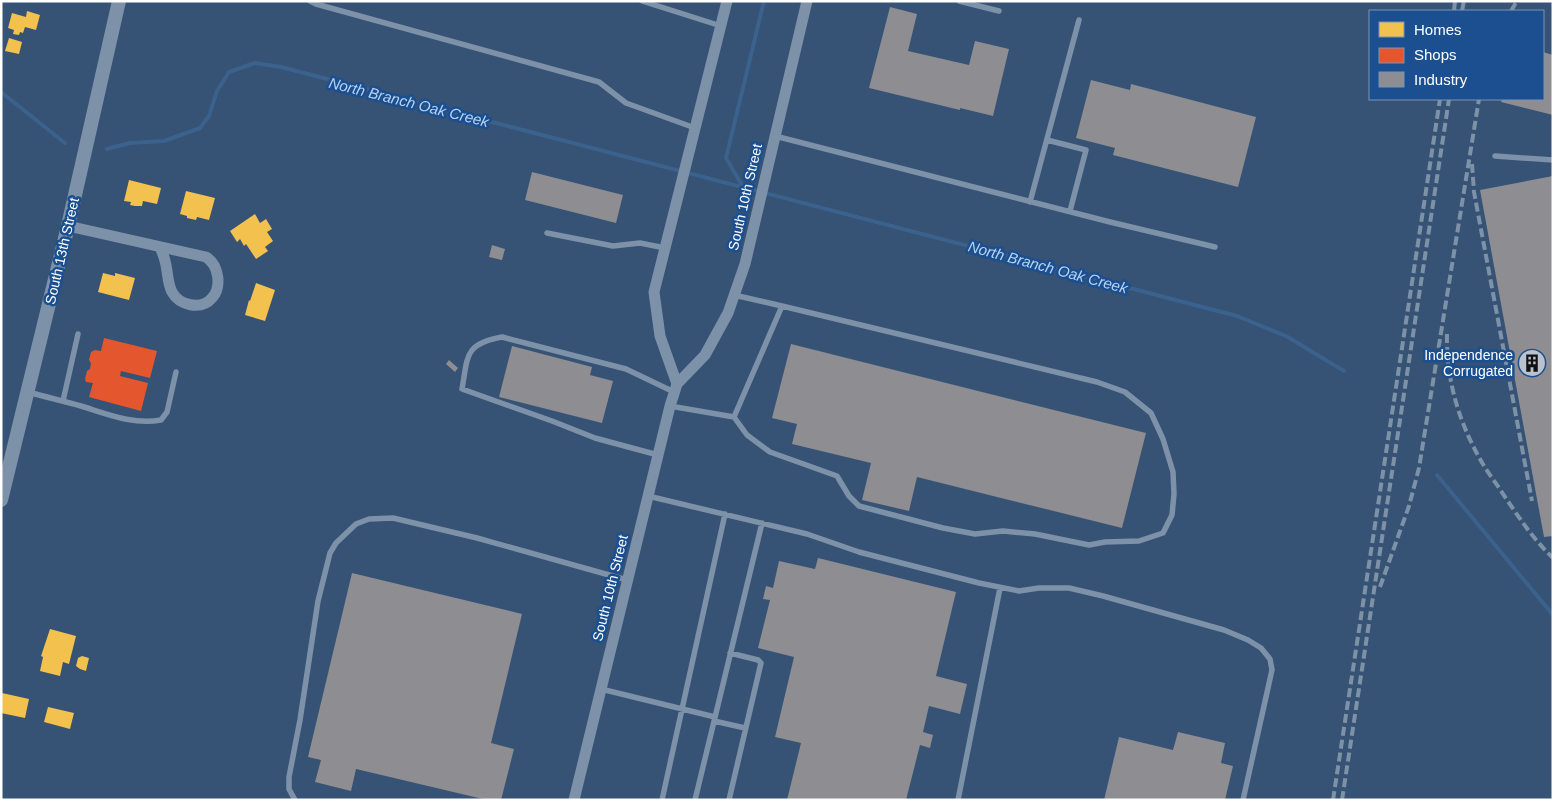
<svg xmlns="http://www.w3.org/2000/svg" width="1554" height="801" font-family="Helvetica,sans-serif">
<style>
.homes{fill:#f2c14e}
.shops{fill:#e4572e}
.industry{fill:#8d8d92}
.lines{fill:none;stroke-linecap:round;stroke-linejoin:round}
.stream{stroke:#3b618d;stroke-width:4}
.service{stroke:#7d92a8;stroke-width:5.5}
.minor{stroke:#7d92a8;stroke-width:11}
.tertiary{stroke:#7d92a8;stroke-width:14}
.rail{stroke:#7e92a7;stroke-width:4;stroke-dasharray:9 4;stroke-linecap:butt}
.labels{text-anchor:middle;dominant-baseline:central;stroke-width:5;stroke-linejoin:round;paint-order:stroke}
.street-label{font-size:14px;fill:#fff;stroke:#1b4f8f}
.poi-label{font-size:14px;fill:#fff;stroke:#1b4f8f;text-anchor:end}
.water-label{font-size:15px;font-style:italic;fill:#b5d3f5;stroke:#1b4f8f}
</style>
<rect width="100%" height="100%" fill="#365274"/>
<path class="homes" d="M27,11L40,15L36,30L25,27L23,33L20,32L19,35L13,34L14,30L8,28L12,13L26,17Z
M9,38L22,42L19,54L5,51Z
M129,180L161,188L157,204L143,201L142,206H135L130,205L131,202L124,201Z
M186,191L215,198L209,220L197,217L196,220L187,218V216L180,214Z
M255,214L260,223L266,219L272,229L267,232L273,241L265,247L268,251L256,259L246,244L244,246L240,239L237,242L230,231Z
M103,273L115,276V273L135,278L129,300L98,292Z
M256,283L275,290L265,321L245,315L249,300L250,301Z
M50,629L76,636L69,664L63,662L60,676L40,671L43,657L41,656Z
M82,656L89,658L86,671L80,669L76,666L78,658Z
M2,693L29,699L25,718L1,713Z
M48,707L74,713L70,729L44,722Z"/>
<path class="shops" d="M104,338L157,351L150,378L121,371L120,376L148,383L141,411L89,397L93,383L86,382L85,379L87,371L90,369L91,363L89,360L91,352L95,350L101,351Z"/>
<path class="industry" d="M890,7L917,14L908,51L969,65L975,41L1009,49L993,116L960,108V110L869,88Z
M1543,52L1553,55V115L1501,102L1502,99H1543Z
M1091,80L1130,90L1131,84L1256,117L1238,187L1113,155L1115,148L1076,138Z
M532,172L623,195L616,223L525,200Z
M1553,176V536L1544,537L1480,190Z
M492,245L505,249L502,260L489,257Z
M791,344L1146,433L1122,528L917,477L909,511L862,500L871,463L792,444L797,424L772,418Z
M512,346L592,367L590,375L613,381L602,423L499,397Z
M449,360L458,368L455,372L446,364Z
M818,558L956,592L936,676L967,684L960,714L929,706L923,732L933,735L930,748L920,745L906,800H787L801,743L775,737L794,657L758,648L770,600L763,599L766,586L773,588L779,561L815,569Z
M352,573L522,614L491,743L514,749L501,800H487L356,769L351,791L315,782L321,760L308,757Z
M1178,732L1225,743L1221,763L1233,766L1225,800H1104L1119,737L1173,750Z"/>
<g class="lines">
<path class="stream" d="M1,92L65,143
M107,149L130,143L164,141L200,128L209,116L217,91L229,72L255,63L281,67L1237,316L1286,336L1344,371
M743,187L726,158L764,1
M1437,475L1553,615"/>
<path class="service" d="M310,1L316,4L599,82L626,103L695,128
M642,1L721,26
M959,1L999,11
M775,136L1110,222L1215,247
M1047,140L1086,150L1070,211
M1495,156L1553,160
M1030,202L1079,20
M547,233L613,246L640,243L665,248
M28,392C46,397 63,401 81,406C107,414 133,425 161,420L167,412L176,372
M63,401L78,334
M670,406L734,417L782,306L734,295
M734,417L747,435L770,452L837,476L849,496L859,506L943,528L975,534L1003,531L1035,534L1089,545L1105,542L1139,541L1163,533L1172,515L1174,494L1173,472L1163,439L1151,413L1125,392L1097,382L782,306
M658,455L595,438L552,421L462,389C468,356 464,344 502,337L626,369L674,392
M648,496L807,534L859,552L979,583L1019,591L1039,588H1069L1103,596L1224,630L1248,640L1261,648L1270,659L1272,670L1243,800
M601,689L715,717
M714,721L745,728
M295,800L289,789V777L300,720L318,601L330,553L336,543L356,524L369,519L393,518L477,538L627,580
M662,800L725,514
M695,800L762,523
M729,800L761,663L758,660L730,653
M958,800L1000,588"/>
<path class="minor" d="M68,226C114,236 160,247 206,257C219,265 222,287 212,298C201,311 179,305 172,292C167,282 168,271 165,261C164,256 162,252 160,247
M677,384L660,336L654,292L727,1
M574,800L670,406L677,384L705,355L728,313L745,264L807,1"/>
<path class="tertiary" d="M1,500L68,226L119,1"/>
<path class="rail" d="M1454,11L1455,1
M1462,11L1464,1
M1511,11L1517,1
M1472,164L1474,192L1532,501
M1447,334C1446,378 1458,420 1480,459C1487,472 1497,484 1505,497C1520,519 1534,540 1553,558
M1380,587L1409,506L1419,468L1479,99
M1333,800L1440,99
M1342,800L1449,99"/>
</g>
<defs>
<g id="building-disc" transform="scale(1.4375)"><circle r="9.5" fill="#b9c2ce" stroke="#1b4f8f"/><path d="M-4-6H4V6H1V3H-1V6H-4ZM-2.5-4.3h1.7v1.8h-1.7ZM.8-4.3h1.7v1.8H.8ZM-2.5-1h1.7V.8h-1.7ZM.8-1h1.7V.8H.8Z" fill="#111"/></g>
</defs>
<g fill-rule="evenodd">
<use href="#building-disc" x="1532" y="363"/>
</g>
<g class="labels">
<g class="street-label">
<text transform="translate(745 197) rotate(-77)">South 10th Street</text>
<text transform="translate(62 251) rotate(-77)">South 13th Street</text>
<text transform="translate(610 588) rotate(-76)">South 10th Street</text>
</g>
<g class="poi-label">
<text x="1513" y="355">Independence<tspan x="1513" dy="16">Corrugated</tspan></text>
</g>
<g class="water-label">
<text transform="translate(409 102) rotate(14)">North Branch Oak Creek</text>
<text transform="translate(1048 267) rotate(15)">North Branch Oak Creek</text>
</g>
</g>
<rect width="1554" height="801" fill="none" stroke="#ffffff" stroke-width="5"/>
<rect x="1369" y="10" width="175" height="90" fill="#1b4f8f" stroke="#7695bc"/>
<rect x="1379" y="22" width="25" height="15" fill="#f2c14e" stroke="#7695bc"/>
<text x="1414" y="35" font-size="15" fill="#ffffff">Homes</text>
<rect x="1379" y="48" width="25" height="15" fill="#e4572e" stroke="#7695bc"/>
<text x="1414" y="60" font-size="15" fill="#ffffff">Shops</text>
<rect x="1379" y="72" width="25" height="15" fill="#8d8d92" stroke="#7695bc"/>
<text x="1414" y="85" font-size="15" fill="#ffffff">Industry</text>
</svg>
